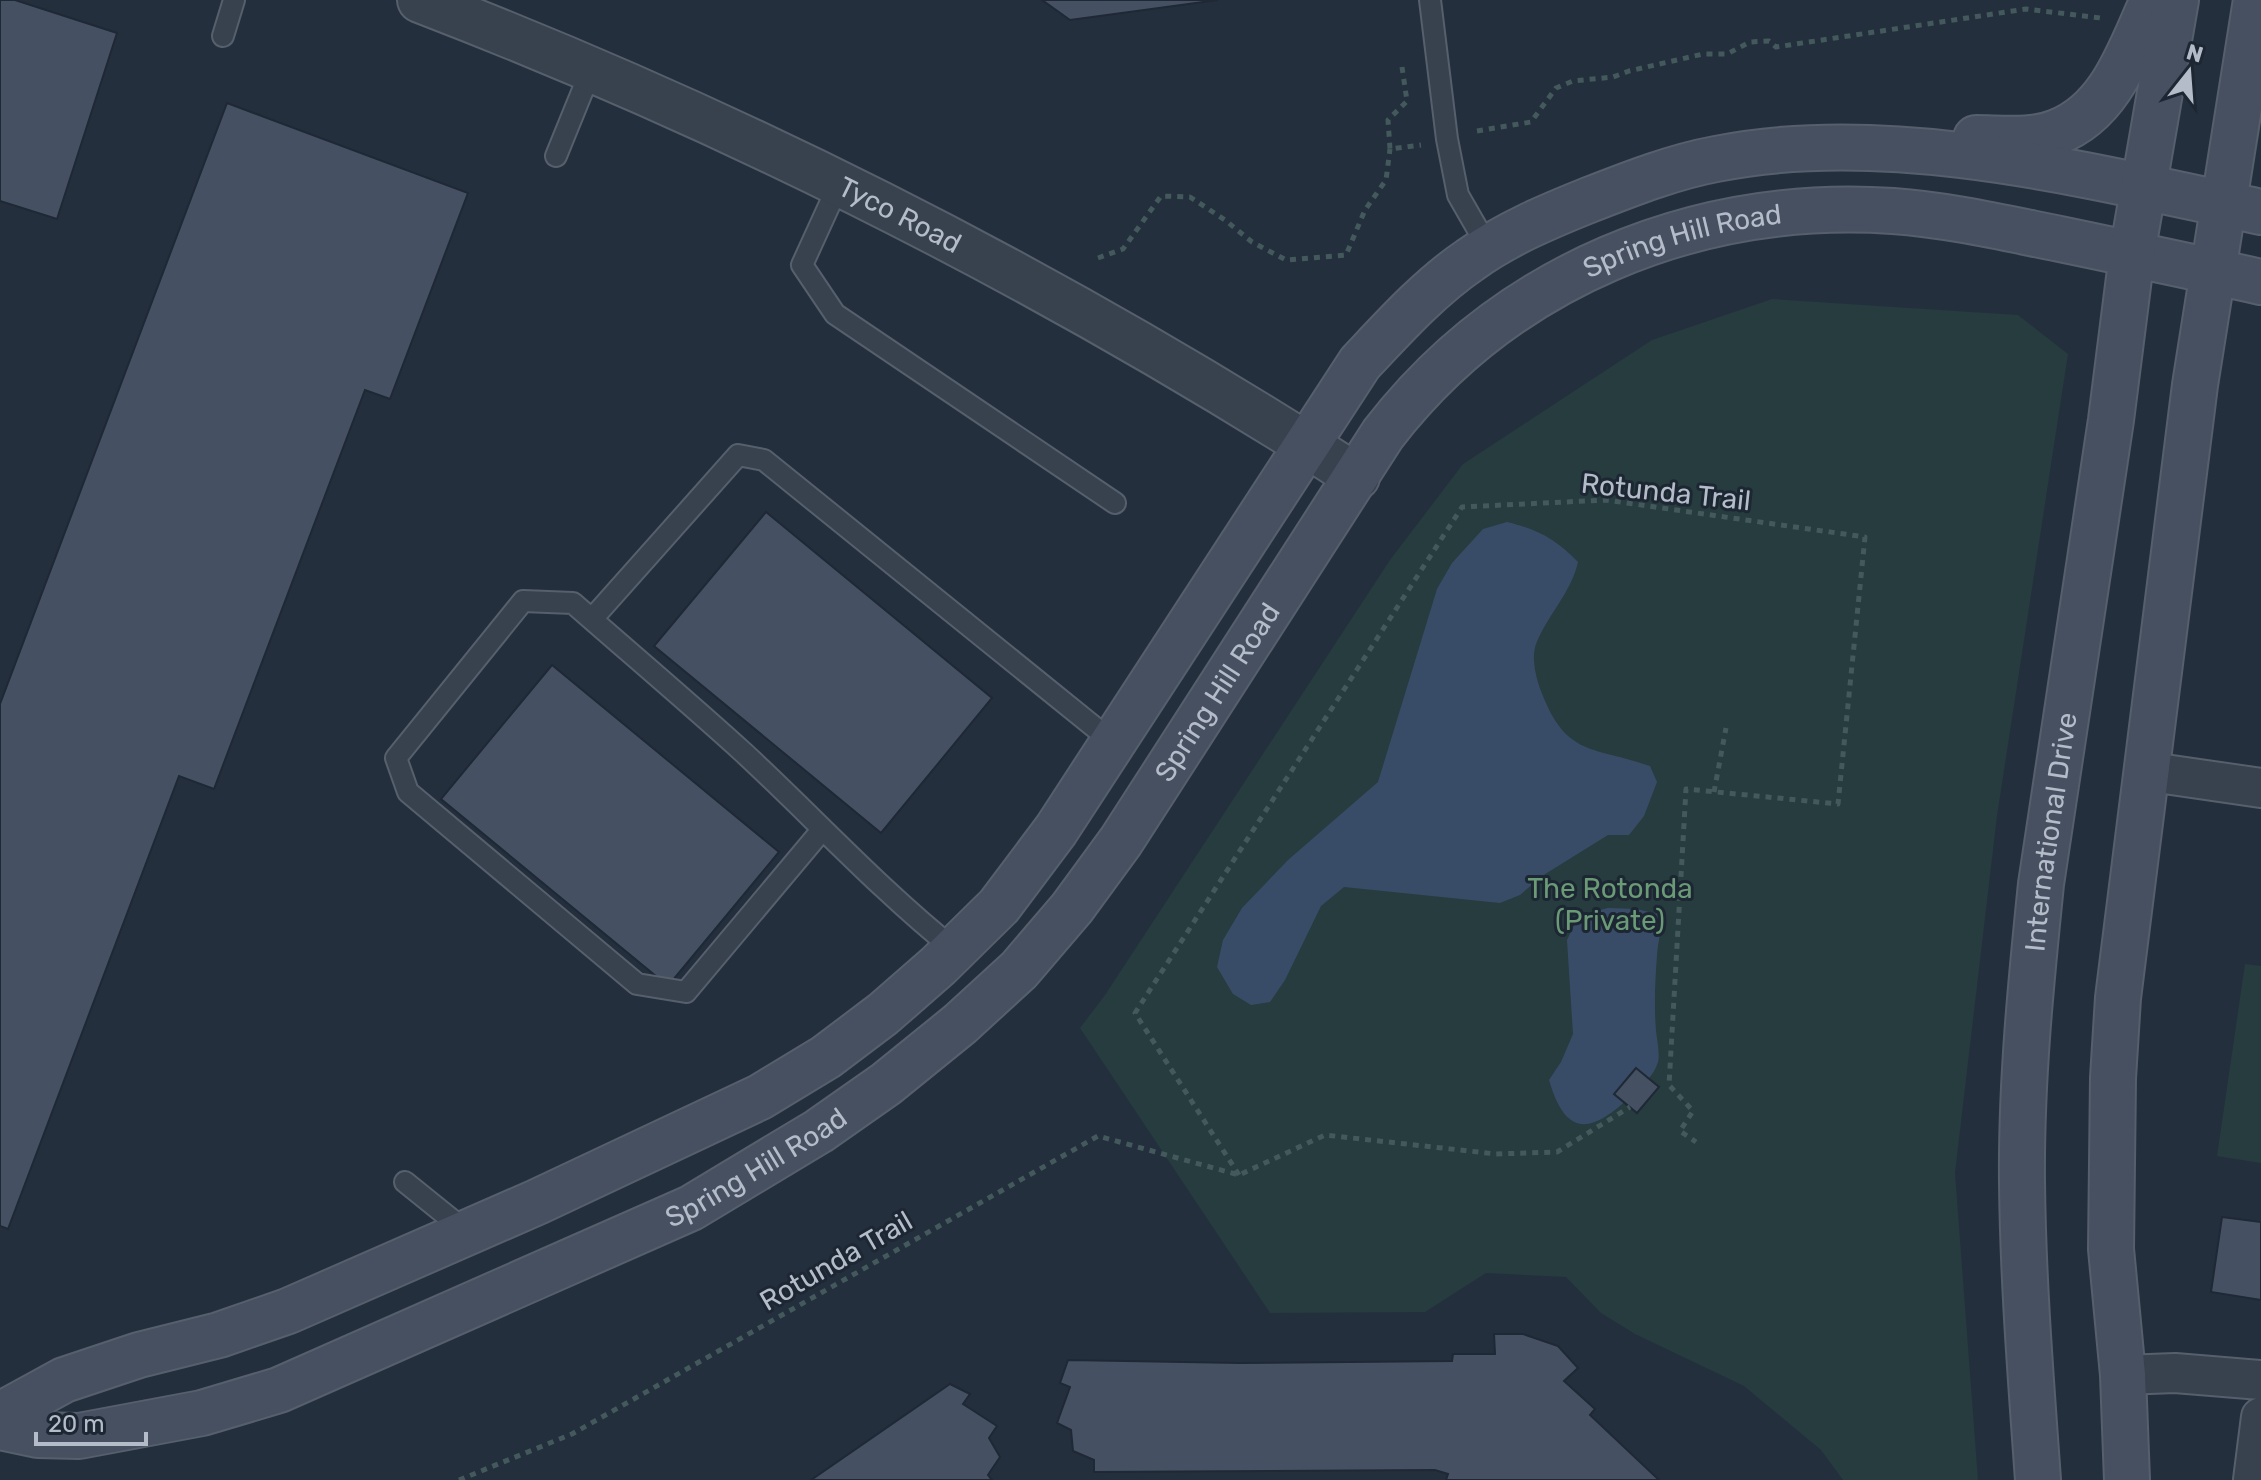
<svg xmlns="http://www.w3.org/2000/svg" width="2261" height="1480" font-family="Rubik,sans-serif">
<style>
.green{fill:#263c3f}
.water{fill:#394c67}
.building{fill:#455162;stroke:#1f2835;stroke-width:2}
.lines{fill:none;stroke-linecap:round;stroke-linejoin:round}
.service-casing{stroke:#565f6c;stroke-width:24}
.minor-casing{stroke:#565f6c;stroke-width:42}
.tertiary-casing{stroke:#565f6c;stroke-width:48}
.secondary-casing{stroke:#565f6c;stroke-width:48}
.path{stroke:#44595c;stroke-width:5;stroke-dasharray:6 6;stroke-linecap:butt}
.service{stroke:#38414e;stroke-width:20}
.minor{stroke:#38414e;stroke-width:38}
.tertiary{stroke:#38414e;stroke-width:44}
.secondary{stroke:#465061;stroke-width:44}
.labels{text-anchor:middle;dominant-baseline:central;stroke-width:6;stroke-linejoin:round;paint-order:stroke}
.street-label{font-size:28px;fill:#b4bcc9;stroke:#1d2633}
.park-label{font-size:28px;fill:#6b9a76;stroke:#1d2633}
</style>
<rect width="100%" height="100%" fill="#242f3e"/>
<path class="green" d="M1772,299L2018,315L2068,354L1997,816L1955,1173L1978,1480H1843L1821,1450L1744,1386L1635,1334L1601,1313L1566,1277L1486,1273L1425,1312L1270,1313L1080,1028L1105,995L1390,560L1463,464L1652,340Z
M2245,964L2261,966V1163L2217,1156Z"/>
<path class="water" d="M1507,522C1539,530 1555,539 1578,562C1571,593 1548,614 1536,644C1531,658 1536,678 1541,691C1566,757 1592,746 1650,766L1657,782L1644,816L1629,835H1608L1542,876L1520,895L1500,903L1344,887L1321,906L1285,980L1270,1002L1251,1005L1233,994L1217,967L1223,940L1242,908L1288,860L1378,782L1437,589L1452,563L1483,529Z
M1608,908L1637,909L1657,914C1663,935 1658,937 1657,956C1655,981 1654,1006 1656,1031C1657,1040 1660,1053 1658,1062C1654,1076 1641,1087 1631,1096C1591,1134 1566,1138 1549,1080L1561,1062L1573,1034L1567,940L1579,915Z"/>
<path class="building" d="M0,0H15L117,33L57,219L0,201Z
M1042,0H1218L1070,20Z
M227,103L468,193L390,399L365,390L214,789L179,776L8,1229L0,1226V704Z
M766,512L992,698L881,833L654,646Z
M552,665L779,852L668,986L441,799Z
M1636,1068L1659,1087L1637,1113L1614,1094Z
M2222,1217L2261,1222V1300L2211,1292Z
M1494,1334H1523L1558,1346L1578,1368L1564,1381L1595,1409L1590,1415L1659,1480H1446L1448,1474L1435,1470L1094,1472V1460L1073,1451L1071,1430L1057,1423L1070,1387L1060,1383L1068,1360L1240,1363L1452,1361L1453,1354H1495Z
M950,1384L970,1394L963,1404L997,1426L989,1438L1000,1457L988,1475L992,1480H811Z"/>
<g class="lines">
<g class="service-casing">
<path id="service" d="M1430,0L1447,139L1458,195L1489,249
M223,36L234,0
M556,156L591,70
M839,184L802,265L835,314L1115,503
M592,619L738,455L764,460L1114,743
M822,830L686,992L637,984L408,792L396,758L523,601L573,603C630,653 688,702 744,753C814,818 879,889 955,950
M405,1182L467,1232"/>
</g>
<g class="minor-casing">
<path id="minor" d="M2144,771L2261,788
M2123,1375L2175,1373L2261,1380
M2253,1480L2261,1417"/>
</g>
<g class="tertiary-casing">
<g id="tertiary">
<path id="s1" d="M420,0C747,126 1062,287 1357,477"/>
</g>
</g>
<g class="secondary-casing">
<g id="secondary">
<path d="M1976,138C2001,138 2033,142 2057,132C2112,111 2130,49 2153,0"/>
<path d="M0,1415L64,1380L139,1355L219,1335L288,1311L537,1202L760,1097L826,1057L883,1014L938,966L999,906L1056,830L1360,363C1394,327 1429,288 1470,260C1506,234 1549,216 1589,200C1630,184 1673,167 1716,159C1890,124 2090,176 2261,212"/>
<path id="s2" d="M0,1427L38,1435L79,1436L202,1413L279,1390L691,1208L819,1131L886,1084L960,1024L1019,970L1072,908L1121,841L1383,434C1505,276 1695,198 1893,211C1949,215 2005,228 2060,239C2127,253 2194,267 2261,282"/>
<path id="s3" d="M2038,1480C2031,1381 2023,1281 2022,1182C2021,1082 2031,982 2041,884L2111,420L2132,254L2176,0"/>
<path d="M2127,1480L2123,1375L2111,1249L2113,1078L2118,998L2195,385L2256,0"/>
</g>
</g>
<path class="path" d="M1402,67L1407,101L1388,120L1390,149L1421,145
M1477,131L1531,122L1556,88L1573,81L1613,77L1629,71L1703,54H1727L1750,42L1769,41L1776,47L2026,9L2101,18
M1098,258L1123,249L1161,196L1190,197L1225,220L1252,242L1286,260L1346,255L1365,210L1386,180L1390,149
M1714,792L1726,728
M1239,1175L1135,1013L1462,507L1606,500L1865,537L1838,804L1686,789L1669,1085L1693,1111L1680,1131L1696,1142
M459,1480L572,1434L1098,1136L1239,1175L1325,1135L1496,1154L1557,1152L1630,1107"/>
<use href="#service" class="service"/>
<use href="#minor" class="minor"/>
<use href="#tertiary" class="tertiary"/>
<use href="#secondary" class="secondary"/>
</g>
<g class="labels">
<g class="street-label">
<text stroke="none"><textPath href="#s1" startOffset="526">Tyco Road</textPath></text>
<text stroke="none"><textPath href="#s2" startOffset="2156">Spring Hill Road</textPath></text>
<text transform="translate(1666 492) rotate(6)">Rotunda Trail</text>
<text stroke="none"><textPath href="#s2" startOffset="1484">Spring Hill Road</textPath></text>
<text stroke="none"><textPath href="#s3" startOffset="650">International Drive</textPath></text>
<text stroke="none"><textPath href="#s2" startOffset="812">Spring Hill Road</textPath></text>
<text transform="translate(836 1261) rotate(-30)">Rotunda Trail</text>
</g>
<g class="park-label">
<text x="1610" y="888">The Rotonda<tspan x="1610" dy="32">(Private)</tspan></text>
</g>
</g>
<g transform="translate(2189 72) rotate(17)" stroke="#1d2633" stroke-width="6" paint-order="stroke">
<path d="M0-6L14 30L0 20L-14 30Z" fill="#b4bcc9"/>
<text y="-12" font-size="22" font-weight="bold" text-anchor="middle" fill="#b4bcc9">N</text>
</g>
<path d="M36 1432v12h110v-12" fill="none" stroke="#b4bcc9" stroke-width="4"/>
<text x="48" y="1432" font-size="24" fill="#b4bcc9" stroke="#1d2633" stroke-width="6" paint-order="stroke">20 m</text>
</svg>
